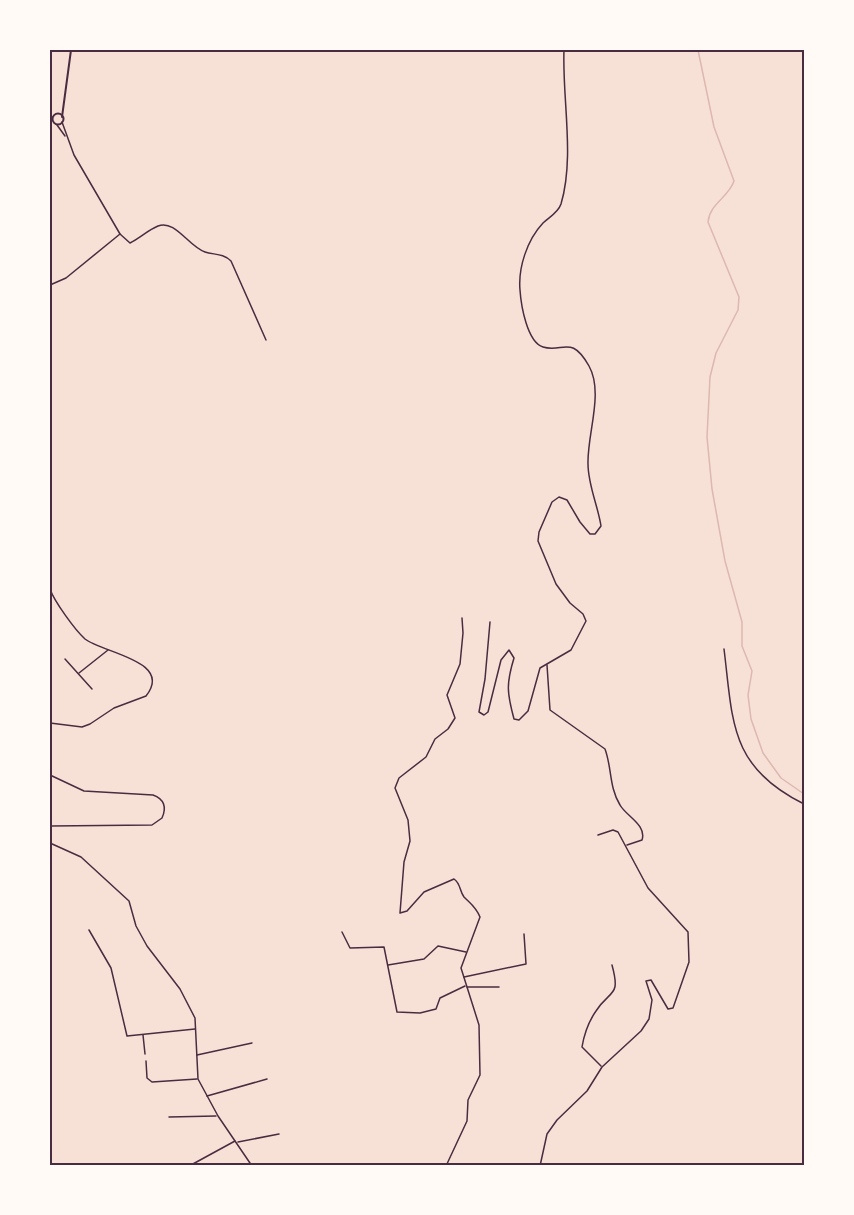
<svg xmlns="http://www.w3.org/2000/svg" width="854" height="1215" font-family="'Times New Roman',serif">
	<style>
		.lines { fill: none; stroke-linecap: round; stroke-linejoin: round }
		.stream { stroke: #dcb8b0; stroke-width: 1.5 }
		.minor { stroke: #4a2c40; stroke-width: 1.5 }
		.tertiary { stroke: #4a2c40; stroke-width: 2 }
		.neatline { fill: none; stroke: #4a2c40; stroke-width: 2 }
	</style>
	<rect width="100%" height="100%" fill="#f7e1d7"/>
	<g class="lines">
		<!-- stream -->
		<path class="stream" d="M698 50 714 127 734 181C729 197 710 203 708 222L739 297 738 310 716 353 710 377 707 437 712 489 725 561 742 622V646L752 671 748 695 751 719 763 753 781 778 804 794"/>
		<!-- minor -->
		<g class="minor">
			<polyline points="62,122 74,155 120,234"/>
			<polyline points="57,125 65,136"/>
			<path d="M50 285 66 278 120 234 130 243C140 238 148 230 158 226 175 219 189 247 205 252 214 255 223 253 231 261L266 340"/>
			<path d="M50 589C54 601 75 630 85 639 103 653 174 661 146 696L114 708 90 724 82 727 50 723"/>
			<path d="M490 622 485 679 479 712 484 715 488 712 501 660 509 650 514 658C506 684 507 693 514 719L519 720 528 711 540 668 571 650 586 621 583 614 570 603 556 584 538 541 539 532 552 502 559 497 567 500 580 522 590 534H595L601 526C598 506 588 485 588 464 587 434 604 393 589 366 571 334 563 353 543 347 527 342 521 305 520 290 518 268 527 240 543 223 549 217 558 213 561 204 575 157 562 98 564 50"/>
			<path d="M724 649C733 721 729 767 804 804"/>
			<polyline points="65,659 92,689"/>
			<path d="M547 665 550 710 605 749C612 768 609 787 620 805 626 816 647 825 642 840L627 845"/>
			<polyline points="79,673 108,650"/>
			<path d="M50 775 84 791 153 795C164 799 167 807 162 818L152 825 50 826"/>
			<polyline points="50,843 81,857 129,901 136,926 147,946 180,989 195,1018 198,1079 218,1116 252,1166"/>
			<polyline points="89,930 111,968 127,1036 195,1029"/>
			<polyline points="342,932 350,948 384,947 397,1012 420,1013 436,1009 440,998 465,986"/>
			<polyline points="388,965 424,959 438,946 466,952"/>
			<polyline points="464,977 526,964 524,934"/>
			<polyline points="467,987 499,987"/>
			<polyline points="143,1035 145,1054"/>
			<polyline points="197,1055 252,1043"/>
			<polyline points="146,1061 147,1078 152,1082 197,1079"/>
			<path d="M601 1066 582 1047C584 1035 589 1021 596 1011 610 989 621 998 612 965"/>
			<polyline points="207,1096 267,1079"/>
			<polyline points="169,1117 216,1116"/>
			<polyline points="238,1142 279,1134"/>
			<polyline points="191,1165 235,1141"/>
			<path d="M446 1166 467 1121 468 1100 480 1075 479 1025 461 968 480 917C476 907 471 904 464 897 459 890 461 884 454 879L424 892 407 911 400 913 404 862 410 841 408 820 395 788 399 778 426 757 435 739 448 729 455 718 447 695 460 664 463 633 462 618"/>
			<polyline points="540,1166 547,1134 557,1120 587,1091 602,1067 641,1031 649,1019 652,1000 646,981 651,980 668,1009 673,1008 689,962 688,932 648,888 618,832 613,830 598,835"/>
		</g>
		<!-- tertiary -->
		<g class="tertiary">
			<circle cx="58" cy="119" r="5.5"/>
			<polyline points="62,117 71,50"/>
		</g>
	</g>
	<!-- border -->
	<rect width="854" height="1215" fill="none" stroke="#fffaf5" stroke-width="102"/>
	<rect x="51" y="51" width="752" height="1113" class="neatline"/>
</svg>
